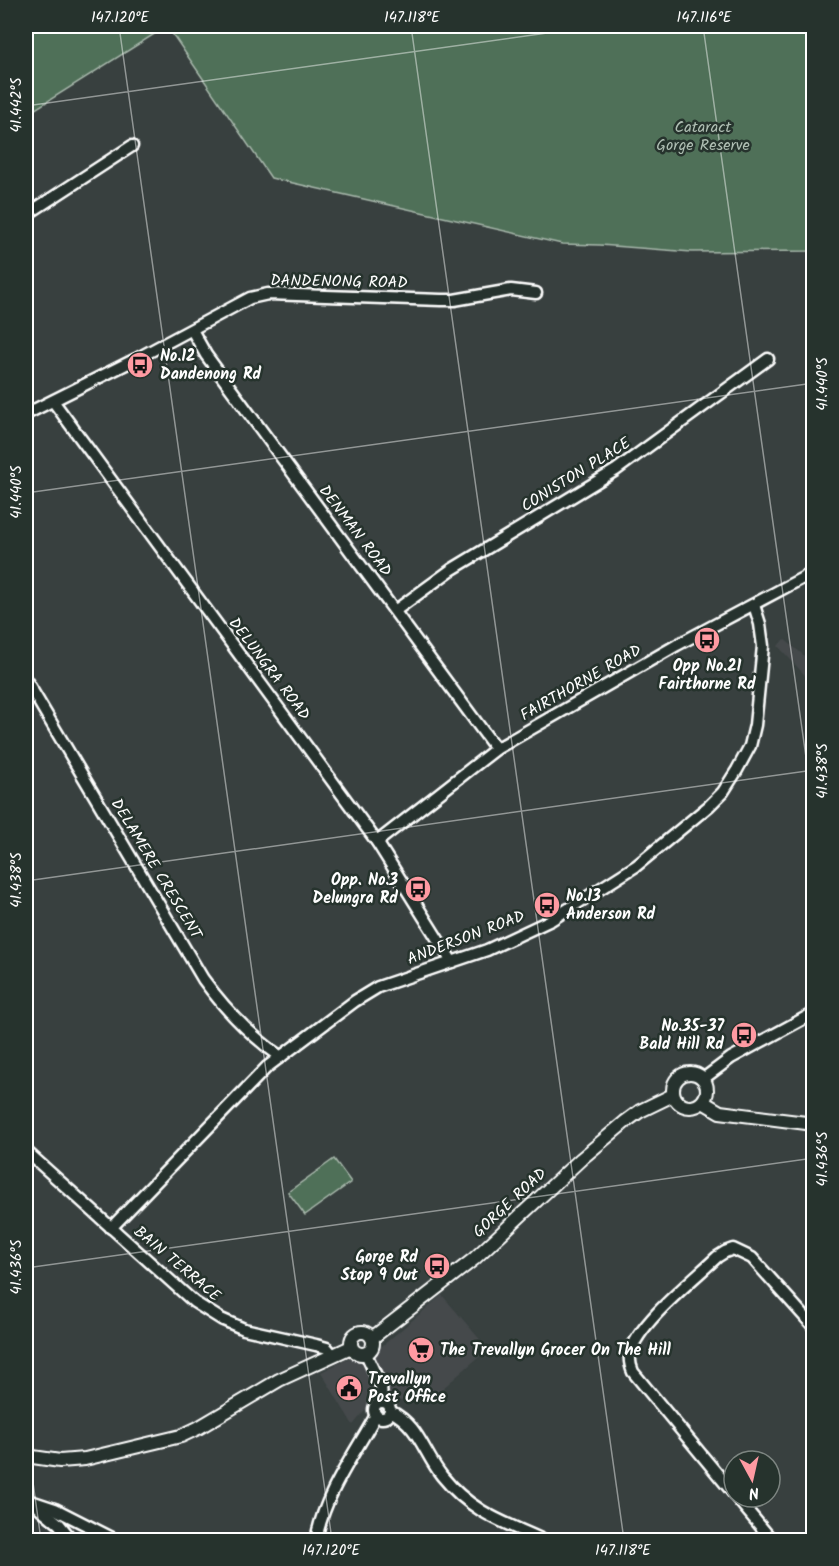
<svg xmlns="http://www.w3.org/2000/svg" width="839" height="1566" font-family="Kalam,sans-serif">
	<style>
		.built { fill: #45494c }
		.green { fill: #507059; stroke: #a8b8ac; stroke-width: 1.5 }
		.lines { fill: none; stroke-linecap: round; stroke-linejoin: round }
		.minor-casing { stroke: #fff; stroke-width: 15 }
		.tertiary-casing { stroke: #fff; stroke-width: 16 }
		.minor { stroke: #26332d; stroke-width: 10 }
		.tertiary { stroke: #26332d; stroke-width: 12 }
		.ticks { fill: none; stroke: #fff; stroke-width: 1.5; stroke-opacity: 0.45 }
		.labels { text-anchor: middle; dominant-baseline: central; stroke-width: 5; stroke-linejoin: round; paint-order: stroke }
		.park-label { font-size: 16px; fill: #b0bfb4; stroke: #26332d }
		.street-label { font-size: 16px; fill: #fff; stroke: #26332d }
		.poi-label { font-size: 16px; font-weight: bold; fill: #fff; stroke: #26332d; text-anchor: start }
		.neatline { fill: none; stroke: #fff; stroke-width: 2 }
		.ticks-label { font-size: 15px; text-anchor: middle; fill: #fff }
	</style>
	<rect width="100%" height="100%" fill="#38403f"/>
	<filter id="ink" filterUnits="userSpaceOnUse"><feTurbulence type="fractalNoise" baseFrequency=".0167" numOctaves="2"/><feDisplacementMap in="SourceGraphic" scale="12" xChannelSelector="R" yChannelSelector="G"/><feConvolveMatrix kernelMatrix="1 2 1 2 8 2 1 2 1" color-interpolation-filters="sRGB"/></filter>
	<g filter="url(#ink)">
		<!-- built -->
		<g class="built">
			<polygon points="784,639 813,663 813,684 778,646"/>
			<polygon points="442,1295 488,1349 434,1396 399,1401 380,1401 368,1407 353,1425 321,1372 350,1358 362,1363"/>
		</g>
		<!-- green -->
		<g class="green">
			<polygon points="26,26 813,26 813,251 692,252 600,245 562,244 271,178 167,26 26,115"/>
			<polygon points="334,1159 351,1182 305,1215 288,1192"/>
		</g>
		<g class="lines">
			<defs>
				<g id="minor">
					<polyline points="26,215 132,146"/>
					<polyline points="192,330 206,355 496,749"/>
					<polyline points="53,401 377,842 452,962"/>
					<polyline points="26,414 136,359 250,298 268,294 441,300 454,300 511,290 536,293"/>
					<polyline points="396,610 451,570 616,470 768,359"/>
					<path d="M26 680 203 979C224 1008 251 1036 281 1057"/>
					<polyline points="377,842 496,749 677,645 814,572"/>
					<polyline points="703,1079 731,1058 814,1013"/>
					<polyline points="26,1151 194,1302 221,1319 244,1329 316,1345 327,1348 333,1355"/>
					<polyline points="111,1228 267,1067 355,1001 378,987 487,950 551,920 636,866 709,806 723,792 737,770 750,746 755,725 763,646 760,624 754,605"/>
					<polyline points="366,1354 381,1386 382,1401"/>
					<circle cx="382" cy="1410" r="8"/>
					<path d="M390 1411C419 1425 423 1452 442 1476 471 1512 503 1522 543 1540"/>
					<path d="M734 1494 633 1372C630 1365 629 1361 630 1354 637 1324 694 1279 717 1257L725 1252 733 1249 752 1258 814 1327"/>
					<polyline points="736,1497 772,1540"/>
					<polyline points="31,1501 55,1509 116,1540"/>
					<polyline points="36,1505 59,1524 72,1540"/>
					<path d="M316 1540C324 1495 354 1455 376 1415"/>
				</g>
				<g id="tertiary">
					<circle cx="690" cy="1090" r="17"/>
					<polyline points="703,1102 720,1112 814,1124"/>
					<circle cx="362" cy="1343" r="11"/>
					<polyline points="372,1338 474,1259 581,1159 625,1122 640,1111 673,1095"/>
					<polyline points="26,1456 60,1461 85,1459 181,1436 198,1428 279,1380 351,1347"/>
				</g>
			</defs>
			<!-- minor casing -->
			<use href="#minor" class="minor-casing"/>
			<!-- tertiary casing -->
			<use href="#tertiary" class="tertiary-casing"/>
			<!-- minor -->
			<use href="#minor" class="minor"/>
			<!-- tertiary -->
			<use href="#tertiary" class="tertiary"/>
		</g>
	</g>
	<!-- ticks -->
	<path class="ticks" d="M119 26 332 1540M411 26 624 1540M703 26 814 814M26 106 597 26M26 493 814 383M26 881 814 770M26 1268 814 1158M26 1432 41 1540"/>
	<!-- icons -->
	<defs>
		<symbol id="bus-disc" viewBox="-11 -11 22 22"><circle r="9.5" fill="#ff9aa2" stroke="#26332d"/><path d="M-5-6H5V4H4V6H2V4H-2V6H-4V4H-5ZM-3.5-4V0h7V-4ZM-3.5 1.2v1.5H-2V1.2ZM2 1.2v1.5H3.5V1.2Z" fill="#111"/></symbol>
		<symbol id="supermarket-disc" viewBox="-11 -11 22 22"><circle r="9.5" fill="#ff9aa2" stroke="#26332d"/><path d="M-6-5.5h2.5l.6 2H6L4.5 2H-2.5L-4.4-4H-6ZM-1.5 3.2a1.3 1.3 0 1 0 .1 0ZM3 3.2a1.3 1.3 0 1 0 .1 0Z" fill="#111"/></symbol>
		<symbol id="civic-disc" viewBox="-11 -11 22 22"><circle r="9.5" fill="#ff9aa2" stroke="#26332d"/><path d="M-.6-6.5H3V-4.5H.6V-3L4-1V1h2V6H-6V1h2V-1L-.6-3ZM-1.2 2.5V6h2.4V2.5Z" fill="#111"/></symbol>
	</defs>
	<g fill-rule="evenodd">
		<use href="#bus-disc" x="125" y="350" width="30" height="30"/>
		<use href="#bus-disc" x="692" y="625" width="30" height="30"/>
		<use href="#bus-disc" x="403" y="874" width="30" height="30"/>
		<use href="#bus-disc" x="532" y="890" width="30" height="30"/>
		<use href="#bus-disc" x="729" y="1020" width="30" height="30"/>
		<use href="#bus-disc" x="422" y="1251" width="30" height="30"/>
		<use href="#supermarket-disc" x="406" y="1335" width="30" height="30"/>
		<use href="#civic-disc" x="334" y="1373" width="30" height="30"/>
	</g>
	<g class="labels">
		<!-- park labels -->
		<g class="park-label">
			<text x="703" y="127">Cataract<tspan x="703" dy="18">Gorge Reserve</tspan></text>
		</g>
		<!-- street labels -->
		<g class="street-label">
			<text transform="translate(339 282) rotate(1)">DANDENONG ROAD</text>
			<text transform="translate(576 475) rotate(-32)">CONISTON PLACE</text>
			<text transform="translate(355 531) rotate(53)">DENMAN ROAD</text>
			<text transform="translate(269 669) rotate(53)">DELUNGRA ROAD</text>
			<text transform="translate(581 683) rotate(-30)">FAIRTHORNE ROAD</text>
			<text transform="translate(156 869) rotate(59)">DELAMERE CRESCENT</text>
			<text transform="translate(466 938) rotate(-21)">ANDERSON ROAD</text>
			<text transform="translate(510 1203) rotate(-43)">GORGE ROAD</text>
			<text transform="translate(177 1264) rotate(40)">BAIN TERRACE</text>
		</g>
		<!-- poi labels -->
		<g class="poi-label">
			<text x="160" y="356">No.12<tspan x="160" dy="18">Dandenong Rd</tspan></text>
			<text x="707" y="666" text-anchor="middle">Opp No.21<tspan x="707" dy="18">Fairthorne Rd</tspan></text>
			<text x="398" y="880" text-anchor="end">Opp. No.3<tspan x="398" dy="18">Delungra Rd</tspan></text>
			<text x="566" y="896">No.13<tspan x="566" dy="18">Anderson Rd</tspan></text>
			<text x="724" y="1026" text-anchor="end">No.35-37<tspan x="724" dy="18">Bald Hill Rd</tspan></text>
			<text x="418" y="1257" text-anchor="end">Gorge Rd<tspan x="418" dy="18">Stop 9 Out</tspan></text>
			<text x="440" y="1350">The Trevallyn Grocer On The Hill</text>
			<text x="368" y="1379">Trevallyn<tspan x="368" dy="18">Post Office</tspan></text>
		</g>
	</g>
	<!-- margin -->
	<rect width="839" height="1566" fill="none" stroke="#26332d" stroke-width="66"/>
	<!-- north arrow -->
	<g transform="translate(752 1479) rotate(172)"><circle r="28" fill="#26332d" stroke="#7d8581" stroke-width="1.5"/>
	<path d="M0-4.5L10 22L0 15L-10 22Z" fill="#ff9aa2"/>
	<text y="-9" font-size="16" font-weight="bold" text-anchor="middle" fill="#ffffff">N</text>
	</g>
	<rect x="33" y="33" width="773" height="1500" class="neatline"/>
	<g class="ticks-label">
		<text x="120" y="22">147.120°E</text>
		<text x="412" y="22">147.118°E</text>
		<text x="704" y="22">147.116°E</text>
		<text transform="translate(16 105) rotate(-90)" y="5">41.442°S</text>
		<text transform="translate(822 384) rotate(-90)" y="5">41.440°S</text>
		<text transform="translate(16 492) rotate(-90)" y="5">41.440°S</text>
		<text transform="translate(822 771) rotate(-90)" y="5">41.438°S</text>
		<text transform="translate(16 880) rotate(-90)" y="5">41.438°S</text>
		<text transform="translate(822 1159) rotate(-90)" y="5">41.436°S</text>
		<text transform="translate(16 1267) rotate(-90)" y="5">41.436°S</text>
		<text x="331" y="1555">147.120°E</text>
		<text x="623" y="1555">147.118°E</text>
	</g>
</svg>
